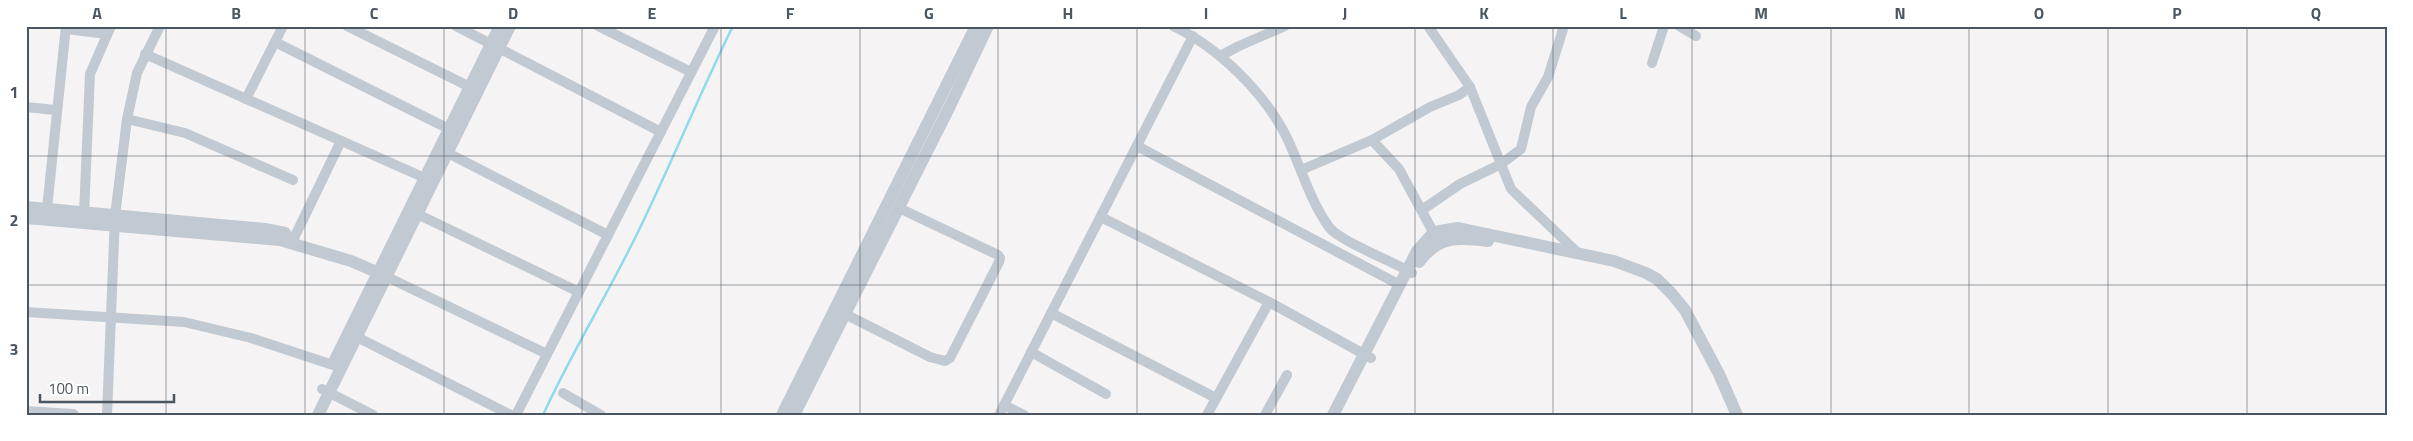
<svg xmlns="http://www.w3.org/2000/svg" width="2413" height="441" font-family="'Titillium Web',sans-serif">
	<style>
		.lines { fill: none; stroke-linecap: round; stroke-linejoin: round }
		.stream { stroke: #90daee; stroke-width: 2.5 }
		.minor { stroke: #c1cad2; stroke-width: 10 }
		.tertiary { stroke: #c1cad2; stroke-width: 12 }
		.grid { fill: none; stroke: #4a5661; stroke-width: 1; stroke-opacity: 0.55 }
		.neatline { fill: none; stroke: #4a5661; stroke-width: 2 }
		.grid-label { font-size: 16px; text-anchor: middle; font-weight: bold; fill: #4a5661 }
	</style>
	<rect width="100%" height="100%" fill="#f5f3f3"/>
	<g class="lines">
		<!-- stream -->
		<path class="stream" d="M543 415C571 354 606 297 636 236 670 167 699 95 733 26"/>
		<!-- minor -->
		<g class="minor">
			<polyline points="347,26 470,87"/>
			<polyline points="456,26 661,132"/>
			<polyline points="598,26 691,72"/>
			<path d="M1173 26C1218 47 1265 93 1287 138 1301 167 1310 201 1329 227 1339 241 1394 262 1412 273"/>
			<polyline points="1428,26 1470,87 1511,189 1578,253"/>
			<polyline points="1679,26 1696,36"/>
			<polyline points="66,29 99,33 108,32"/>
			<polyline points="275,42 449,129"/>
			<polyline points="145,54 425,178"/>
			<polyline points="1220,56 1239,46 1285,26"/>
			<polyline points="1652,63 1664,26"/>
			<polyline points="246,99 283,26"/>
			<polyline points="26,107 55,110"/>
			<polyline points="127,119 185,133 293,180"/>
			<polyline points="1372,140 1399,169 1437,239"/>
			<polyline points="1137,146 1398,284"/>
			<polyline points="442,150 608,235"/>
			<polyline points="1301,170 1372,140 1430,107 1459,95 1470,87"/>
			<polyline points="47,209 66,26"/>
			<polyline points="1422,210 1460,184 1501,164 1521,149 1531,107 1548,77 1564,26"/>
			<polyline points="411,211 579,292"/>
			<polyline points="84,214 90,74 111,26"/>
			<polyline points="1101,217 1269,302 1371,358"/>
			<polyline points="295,236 341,141"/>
			<polyline points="381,274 547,354"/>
			<polyline points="26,312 184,322 251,338 333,365"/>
			<polyline points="1051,313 1216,398"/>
			<polyline points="845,314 930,357 945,361 950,358 999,262 1000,258 998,255 899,208"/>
			<polyline points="351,334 511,415"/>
			<polyline points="1031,352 1106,394"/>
			<polyline points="322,389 373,415"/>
			<polyline points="563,393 601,415"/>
			<polyline points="1004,405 1024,415"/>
			<polyline points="107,415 115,216 127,119 137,73 160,26"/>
			<polyline points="516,415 715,26"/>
			<polyline points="999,415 1193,36"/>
			<polyline points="1207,415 1269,302"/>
			<polyline points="1265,415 1287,375"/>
		</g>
		<!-- tertiary -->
		<g class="tertiary">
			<polyline points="26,207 265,229 285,233"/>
			<polyline points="26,218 280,240 351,261 379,273"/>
			<path d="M1419 262C1438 236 1458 237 1488 241"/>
			<polyline points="335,360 500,26"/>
			<polyline points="26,412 73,415"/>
			<polyline points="318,415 510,26"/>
			<polyline points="782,415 976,26"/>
			<polyline points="794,415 949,108 988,26"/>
			<polyline points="1333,415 1417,251 1434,232 1458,228 1614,261 1646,273 1657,279 1672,294 1685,310 1719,374 1737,415"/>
		</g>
	</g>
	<!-- grid -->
	<path class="grid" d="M166 26V415M305 26V415M444 26V415M582 26V415M721 26V415M860 26V415M998 26V415M1137 26V415M1276 26V415M1415 26V415M1553 26V415M1692 26V415M1831 26V415M1969 26V415M2108 26V415M2247 26V415M26 156H2387M26 285H2387"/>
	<!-- border -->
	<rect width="2413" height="441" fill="none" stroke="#ffffff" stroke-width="55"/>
	<!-- scale -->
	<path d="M40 394v8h134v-8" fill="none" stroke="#4a5661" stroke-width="2.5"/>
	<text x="48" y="394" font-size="15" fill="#4a5661" stroke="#ffffff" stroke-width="4" paint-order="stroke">100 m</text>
	<rect x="28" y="28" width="2358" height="386" class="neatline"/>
	<g class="grid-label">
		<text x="97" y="19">A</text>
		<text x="236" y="19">B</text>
		<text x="374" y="19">C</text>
		<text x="513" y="19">D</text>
		<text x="652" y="19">E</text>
		<text x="790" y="19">F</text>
		<text x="929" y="19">G</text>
		<text x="1068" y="19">H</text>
		<text x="1206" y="19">I</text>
		<text x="1345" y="19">J</text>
		<text x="1484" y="19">K</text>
		<text x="1623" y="19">L</text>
		<text x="1761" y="19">M</text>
		<text x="1900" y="19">N</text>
		<text x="2039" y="19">O</text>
		<text x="2177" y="19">P</text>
		<text x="2316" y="19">Q</text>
		<text x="14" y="98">1</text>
		<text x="14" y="226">2</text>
		<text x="14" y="355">3</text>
	</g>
</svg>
